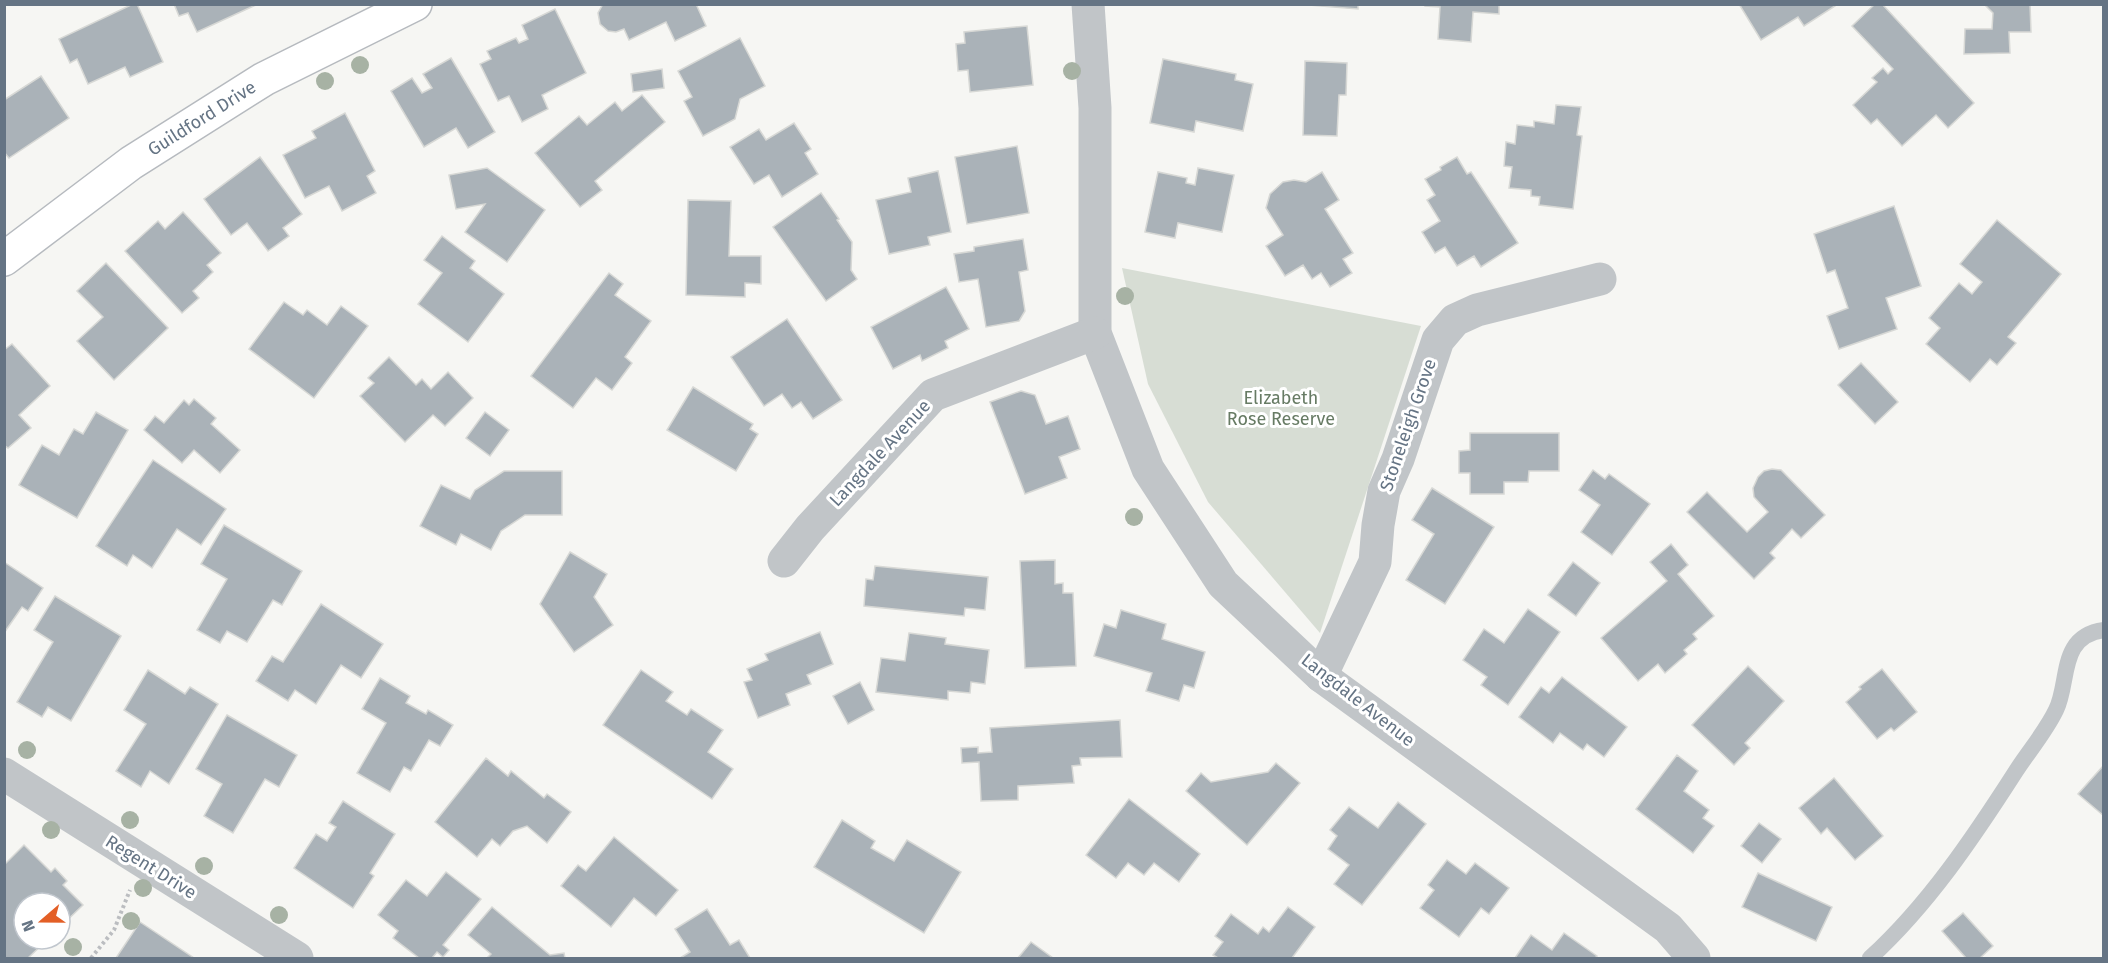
<svg xmlns="http://www.w3.org/2000/svg" width="2108" height="963" font-family="'Fira Sans',sans-serif">
	<style>
		.green { fill: #d7ddd4 }
		.building { fill: #aab2b8; stroke: #d7d8d5; stroke-width: 1.5 }
		.lines { fill: none; stroke-linecap: round; stroke-linejoin: round }
		.secondary-casing { stroke: #b6babf; stroke-width: 36 }
		.path { stroke: #bbbdc0; stroke-width: 4; stroke-dasharray: 3 3; stroke-linecap: butt }
		.lane { stroke: #c1c5c8; stroke-width: 16 }
		.street { stroke: #c1c5c8; stroke-width: 33 }
		.secondary { stroke: #fff; stroke-width: 33 }
		.tree { fill: #a7b2a4 }
		.labels { text-anchor: middle; dominant-baseline: central; stroke-width: 6; stroke-linejoin: round; paint-order: stroke }
		.street-label { font-size: 18px; fill: #657484; stroke: #fff }
		.park-label { font-size: 18px; fill: #677b64; stroke: #fff }
	</style>
	<rect width="100%" height="100%" fill="#f6f6f3"/>
	<!-- green -->
	<polygon class="green" points="1122,268 1421,326 1320,633 1208,502 1148,384"/>
	<!-- building -->
	<g class="building">
		<polygon points="133,4 137,4 163,62 130,77 125,67 88,84 77,59 70,63 59,39"/>
		<polygon points="174,4 258,4 197,32 188,13 179,16"/>
		<polygon points="603,4 696,4 706,26 675,41 666,22 629,40 624,29 616,32 608,31 600,24 598,13"/>
		<polygon points="1296,4 1358,4 1358,9"/>
		<polygon points="1425,4 1499,4 1499,14 1473,12 1471,42 1438,39 1440,7 1425,6"/>
		<polygon points="1739,4 1834,4 1835,6 1804,26 1798,17 1761,40"/>
		<polygon points="1875,4 1882,4 1974,103 1948,128 1936,115 1902,146 1877,119 1871,124 1853,105 1877,82 1872,78 1883,68 1888,74 1893,69 1852,26"/>
		<polygon points="1984,4 2030,4 2031,32 2009,32 2010,53 1964,54 1965,29 1992,29 1993,13"/>
		<polygon points="555,9 586,73 542,95 548,109 522,122 509,96 498,101 480,64 491,59 487,51 516,38 519,43 528,39 522,25"/>
		<polygon points="1027,26 1033,85 970,92 968,70 958,71 956,44 965,43 964,32"/>
		<polygon points="740,38 765,86 740,99 735,119 703,136 684,101 692,97 678,71"/>
		<polygon points="451,58 495,132 468,148 456,128 424,147 391,91 412,78 422,93 432,88 423,74"/>
		<polygon points="1163,59 1236,74 1235,80 1253,84 1243,131 1196,121 1194,132 1150,123"/>
		<polygon points="1305,61 1347,63 1346,95 1339,95 1337,136 1303,135"/>
		<polygon points="662,69 664,88 633,92 631,74"/>
		<polygon points="41,76 69,118 9,158 4,152 4,100"/>
		<polygon points="642,95 665,122 595,181 602,190 580,207 535,153 579,116 587,125 615,102 622,111"/>
		<polygon points="1556,105 1581,107 1577,135 1582,136 1573,209 1539,205 1540,197 1531,196 1531,190 1509,188 1512,167 1504,166 1506,142 1515,144 1517,125 1534,127 1534,121 1554,124"/>
		<polygon points="345,113 375,171 367,176 376,193 342,211 329,186 305,198 283,155 316,138 312,131"/>
		<polygon points="794,123 811,149 805,153 818,174 782,197 769,175 754,184 730,147 759,129 766,140"/>
		<polygon points="1017,146 1029,213 967,224 955,157"/>
		<polygon points="260,157 302,214 283,228 289,236 268,251 247,223 231,235 204,199"/>
		<polygon points="1457,157 1467,174 1471,172 1518,243 1481,267 1474,256 1457,266 1445,247 1435,253 1422,232 1440,221 1427,200 1435,195 1425,179 1441,170 1440,167"/>
		<polygon points="487,168 545,210 507,262 465,232 485,204 456,209 449,175"/>
		<polygon points="1198,168 1234,175 1222,232 1178,223 1175,238 1145,232 1158,172 1187,178 1186,183 1195,185"/>
		<polygon points="938,171 951,232 928,237 930,245 889,254 876,200 911,192 908,178"/>
		<polygon points="1322,172 1339,200 1325,209 1353,253 1343,259 1352,273 1330,287 1321,273 1312,279 1303,265 1285,276 1266,246 1283,235 1266,208 1270,194 1283,182 1294,180 1306,182"/>
		<polygon points="821,193 839,219 837,220 852,242 851,270 857,279 826,301 773,227"/>
		<polygon points="688,200 731,201 729,256 761,256 761,284 745,283 745,297 686,295"/>
		<polygon points="1894,206 1921,286 1886,298 1897,329 1839,349 1827,316 1848,308 1835,270 1827,273 1814,234"/>
		<polygon points="183,212 221,253 207,265 213,272 193,291 199,298 182,313 125,251 158,221 165,229"/>
		<polygon points="1997,220 2061,274 2008,337 2016,343 1997,365 1990,359 1970,382 1926,344 1940,328 1929,318 1959,283 1972,294 1982,282 1960,264"/>
		<polygon points="442,236 475,261 470,268 504,294 468,342 418,304 442,273 424,260"/>
		<polygon points="1023,239 1028,270 1019,272 1025,311 1019,321 986,327 978,279 959,282 954,254 974,251 974,247"/>
		<polygon points="106,263 168,328 114,380 77,341 103,317 77,291"/>
		<polygon points="609,273 623,284 615,295 651,321 625,357 632,363 612,390 596,378 573,408 531,376"/>
		<polygon points="946,287 969,329 945,341 948,348 922,361 920,355 893,369 871,327"/>
		<polygon points="284,302 303,315 307,310 327,325 341,306 368,326 314,398 249,349"/>
		<polygon points="787,319 842,400 813,419 801,402 792,408 782,394 764,406 731,357"/>
		<polygon points="12,344 50,386 19,415 31,428 8,448 4,445 4,350"/>
		<polygon points="389,357 416,385 422,379 431,389 448,372 473,398 445,426 433,415 405,442 360,396 374,383 368,378"/>
		<polygon points="1861,363 1898,402 1875,424 1838,385"/>
		<polygon points="693,387 753,424 750,429 758,434 736,471 667,430"/>
		<polygon points="1021,391 1035,395 1046,424 1068,416 1080,449 1059,457 1067,478 1025,494 990,402"/>
		<polygon points="194,399 216,418 211,424 240,450 220,473 194,450 182,463 144,430 155,416 164,423 184,400 189,405"/>
		<polygon points="96,412 128,430 77,518 19,485 42,445 59,455 74,429 83,434"/>
		<polygon points="485,412 509,430 490,456 466,438"/>
		<polygon points="1470,433 1559,433 1559,471 1529,471 1528,482 1504,482 1504,494 1470,494 1470,473 1459,473 1459,451 1470,450"/>
		<polygon points="153,460 226,509 201,545 177,529 152,568 133,555 127,566 96,546"/>
		<polygon points="1772,469 1781,470 1825,515 1801,538 1792,529 1770,553 1775,558 1754,579 1687,512 1707,492 1747,532 1768,512 1754,497 1753,488 1758,477 1764,471"/>
		<polygon points="1593,470 1605,479 1609,474 1650,504 1612,555 1581,532 1600,505 1579,490"/>
		<polygon points="504,471 562,471 562,515 525,515 501,531 491,550 461,534 456,545 420,526 441,485 470,499 475,490"/>
		<polygon points="1432,488 1494,527 1445,604 1406,580 1434,534 1412,520"/>
		<polygon points="224,525 302,571 282,605 273,600 247,642 227,631 220,643 197,630 227,579 201,564"/>
		<polygon points="1671,544 1688,565 1678,574 1714,616 1693,634 1697,639 1684,650 1687,654 1665,673 1658,664 1638,681 1601,638 1667,581 1650,562"/>
		<polygon points="570,552 607,574 594,597 613,625 574,652 540,604"/>
		<polygon points="1055,560 1055,584 1063,583 1063,593 1073,593 1076,666 1025,668 1020,561"/>
		<polygon points="4,562 43,588 28,611 22,607 4,633"/>
		<polygon points="1573,562 1600,583 1576,616 1548,595"/>
		<polygon points="875,566 988,577 985,610 965,608 964,616 864,606 866,579 873,580"/>
		<polygon points="55,596 121,636 71,721 48,707 42,717 17,702 53,642 34,630"/>
		<polygon points="321,604 383,644 361,678 341,665 316,704 295,690 288,701 256,681 272,656 283,662"/>
		<polygon points="1528,609 1560,632 1508,705 1481,685 1487,677 1463,660 1484,629 1504,643"/>
		<polygon points="1121,610 1166,624 1162,639 1205,652 1194,688 1184,685 1179,701 1146,691 1152,673 1094,656 1104,624 1116,628"/>
		<polygon points="820,632 833,664 807,675 811,684 786,694 790,705 758,718 744,682 752,680 747,669 768,660 765,654"/>
		<polygon points="909,633 946,638 945,644 989,650 985,684 971,682 970,693 948,691 948,700 876,692 881,658 905,661"/>
		<polygon points="1748,666 1784,701 1745,743 1750,748 1734,765 1692,725"/>
		<polygon points="1882,669 1917,712 1894,731 1891,728 1877,739 1846,702 1861,689 1859,687"/>
		<polygon points="148,670 185,694 190,687 218,704 169,784 150,771 141,787 116,771 146,724 124,710"/>
		<polygon points="641,670 673,692 666,701 687,715 691,709 723,730 708,752 733,769 712,799 603,725"/>
		<polygon points="1562,677 1627,727 1604,757 1587,744 1583,750 1560,733 1553,743 1519,717 1541,687 1549,693"/>
		<polygon points="380,678 410,696 406,703 426,714 428,710 453,725 440,746 429,740 411,771 404,767 390,792 357,773 386,723 362,709"/>
		<polygon points="860,682 874,710 848,724 833,696"/>
		<polygon points="227,715 297,755 279,787 265,779 233,833 204,816 222,784 196,769"/>
		<polygon points="1120,720 1122,757 1080,758 1081,765 1072,766 1074,783 1018,786 1018,800 981,801 979,762 962,763 961,748 978,747 978,753 992,752 990,728"/>
		<polygon points="1677,755 1698,771 1684,791 1709,810 1703,818 1714,826 1693,853 1636,809"/>
		<polygon points="486,758 508,776 511,771 544,798 547,794 571,812 547,843 527,826 513,831 500,846 492,839 477,857 435,822"/>
		<polygon points="1276,763 1300,783 1247,845 1186,791 1201,773 1211,782 1268,772"/>
		<polygon points="2104,765 2104,816 2078,794"/>
		<polygon points="1834,778 1883,836 1855,860 1827,828 1821,834 1799,808"/>
		<polygon points="1129,799 1200,854 1179,882 1154,863 1144,875 1128,863 1116,878 1086,855"/>
		<polygon points="343,801 395,834 370,873 374,876 353,908 294,868 316,834 327,841 336,827 329,823"/>
		<polygon points="1398,802 1426,824 1362,905 1334,884 1349,865 1328,849 1337,836 1330,830 1349,807 1378,828"/>
		<polygon points="842,820 875,841 871,848 894,861 907,840 961,872 924,933 814,867"/>
		<polygon points="1759,823 1781,839 1762,863 1741,846"/>
		<polygon points="614,837 678,890 656,916 634,898 611,927 561,886 578,865 586,871"/>
		<polygon points="24,845 51,872 55,868 67,881 63,885 83,905 60,927 60,903 24,903 24,939 48,939 28,958 4,958 4,865"/>
		<polygon points="1447,860 1466,874 1475,863 1509,888 1489,914 1481,908 1459,937 1420,908 1434,890 1428,885"/>
		<polygon points="446,872 481,899 443,945 449,950 443,957 437,952 432,958 419,958 393,938 398,931 378,915 406,880 427,896"/>
		<polygon points="1758,873 1832,907 1816,941 1742,907"/>
		<polygon points="492,907 550,955 564,953 565,958 487,958 491,954 468,935"/>
		<polygon points="1288,907 1315,927 1292,958 1218,958 1213,955 1223,942 1215,936 1231,914 1258,934 1263,927 1269,932"/>
		<polygon points="707,909 730,945 739,940 750,958 680,958 690,952 675,929"/>
		<polygon points="1963,913 1993,946 1980,958 1966,958 1942,931"/>
		<polygon points="140,922 194,958 116,958"/>
		<polygon points="1564,933 1597,956 1595,958 1515,958 1531,935 1552,950"/>
		<polygon points="1031,942 1053,958 1018,958"/>
	</g>
	<g class="lines">
		<defs>
			<g id="secondary">
				<path id="s1" d="M4 259 131 163 264 79 415 4"/>
			</g>
		</defs>
		<!-- secondary casing -->
		<use href="#secondary" class="secondary-casing"/>
		<!-- path -->
		<polyline class="path" points="91,958 114,930 130,890"/>
		<!-- lane -->
		<path class="lane" d="M1870 958C1928 905 1973 838 2016 771 2029 751 2046 731 2056 710 2070 682 2058 636 2104 630"/>
		<!-- street -->
		<g class="street">
			<polyline points="1088,4 1095,108 1095,333 1148,469 1223,584 1321,676 1668,928 1694,958"/>
			<polyline points="784,561 810,528 933,395 1095,333"/>
			<polyline points="1321,676 1375,562 1378,525 1384,491 1398,459 1438,340 1455,320 1477,310 1600,279"/>
			<polyline points="4,774 297,958"/>
		</g>
		<!-- secondary -->
		<use href="#secondary" class="secondary"/>
	</g>
	<!-- trees -->
	<g class="tree">
		<circle cx="360" cy="65" r="9"/>
		<circle cx="1072" cy="71" r="9"/>
		<circle cx="325" cy="81" r="9"/>
		<circle cx="1125" cy="296" r="9"/>
		<circle cx="1134" cy="517" r="9"/>
		<circle cx="27" cy="750" r="9"/>
		<circle cx="130" cy="820" r="9"/>
		<circle cx="51" cy="830" r="9"/>
		<circle cx="204" cy="866" r="9"/>
		<circle cx="143" cy="888" r="9"/>
		<circle cx="279" cy="915" r="9"/>
		<circle cx="131" cy="921" r="9"/>
		<circle cx="73" cy="947" r="9"/>
	</g>
	<g class="labels">
		<!-- street labels -->
		<g class="street-label">
			<text stroke="none"><textPath href="#s1" startOffset="243">Guildford Drive</textPath></text>
			<text transform="translate(1408 425) rotate(-71)">Stoneleigh Grove</text>
			<text transform="translate(880 453) rotate(-47)">Langdale Avenue</text>
			<text transform="translate(1358 700) rotate(38)">Langdale Avenue</text>
			<text transform="translate(151 867) rotate(32)">Regent Drive</text>
		</g>
		<!-- park labels -->
		<g class="park-label">
			<text x="1281" y="398">Elizabeth<tspan x="1281" dy="21">Rose Reserve</tspan></text>
		</g>
	</g>
	<!-- border -->
	<rect width="2108" height="963" fill="none" stroke="#657484" stroke-width="12"/>
	<!-- north arrow -->
	<g transform="translate(42 921) rotate(250)"><circle r="28" fill="#ffffff" stroke="#c1c7ce" stroke-width="1.5"/>
	<path d="M0-4.5L10 22L0 15L-10 22Z" fill="#e35f26"/>
	<text y="-9" font-size="16" font-weight="bold" text-anchor="middle" fill="#657484">N</text>
	</g>
</svg>
